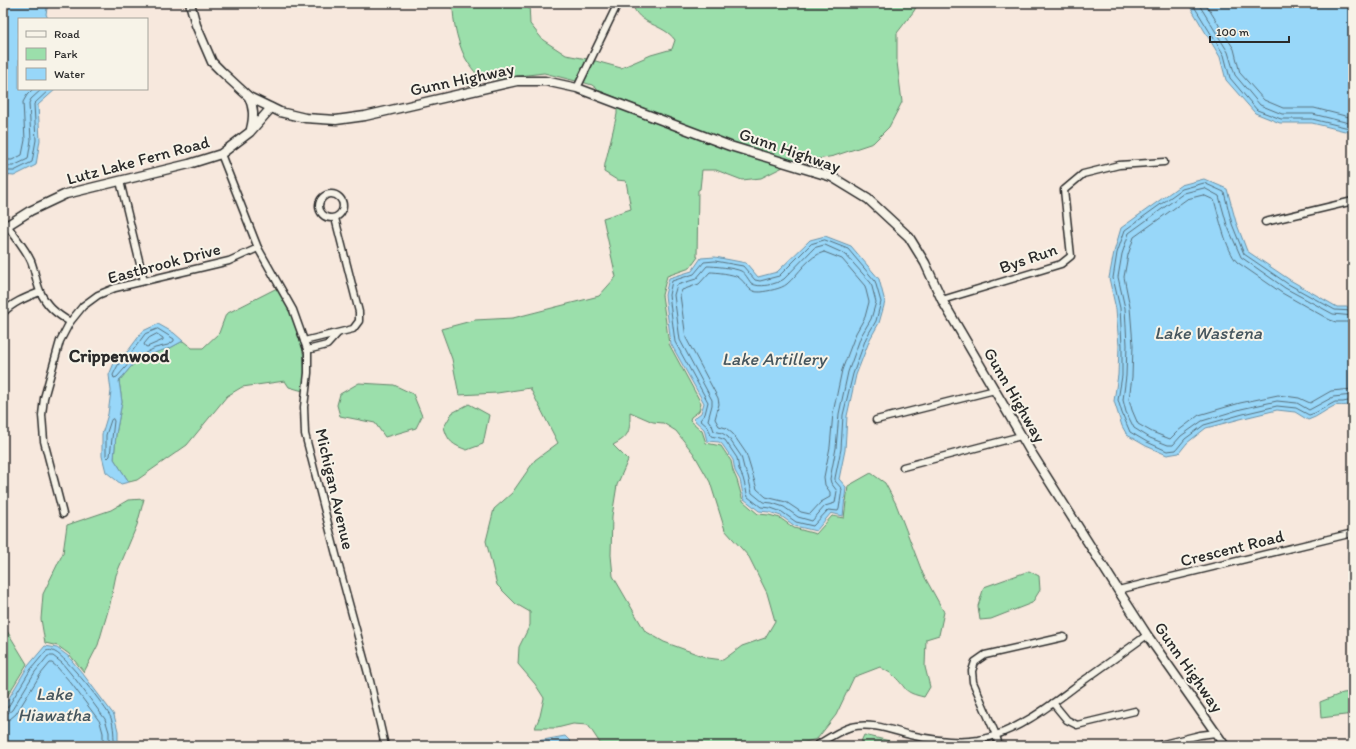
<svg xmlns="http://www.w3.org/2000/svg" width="1356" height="749" font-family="Itim,sans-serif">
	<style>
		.green { fill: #9bdfab; stroke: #63856b; fill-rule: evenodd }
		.water { fill: #98d7f9; stroke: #6c92a7 }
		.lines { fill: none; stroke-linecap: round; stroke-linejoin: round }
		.shore { stroke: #57707d; stroke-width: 1 }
		.minor-casing { stroke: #2b2b2b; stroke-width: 9 }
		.secondary-casing { stroke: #2b2b2b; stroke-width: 11 }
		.minor { stroke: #f7f3e8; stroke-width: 6 }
		.secondary { stroke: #f7f3e8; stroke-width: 8 }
		.labels { text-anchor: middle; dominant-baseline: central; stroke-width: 4; stroke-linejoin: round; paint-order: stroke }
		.street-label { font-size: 17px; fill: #2b2b2b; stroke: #f7f3e8 }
		.water-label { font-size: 18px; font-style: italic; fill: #46565e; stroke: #f7f3e8 }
		.neighbourhood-label { font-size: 18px; font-weight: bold; fill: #2b2b2b; stroke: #f7f3e8 }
	</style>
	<rect width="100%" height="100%" fill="#f7e8dd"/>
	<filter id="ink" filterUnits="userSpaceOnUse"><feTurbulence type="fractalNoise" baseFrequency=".025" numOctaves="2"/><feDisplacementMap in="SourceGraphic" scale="8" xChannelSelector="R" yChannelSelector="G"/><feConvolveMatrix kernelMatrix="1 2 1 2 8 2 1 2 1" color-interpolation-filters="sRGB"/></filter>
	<g filter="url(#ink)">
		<!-- green -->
		<g class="green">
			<path d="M453 3H529L530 24 543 40 566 55 587 59 576 81 544 73 494 79H480C477 74 472 69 469 64 459 50 452 20 453 3Z"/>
			<path d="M632 3H918L914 11 897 33V62L902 102 889 127 873 143 834 156 797 163 731 143 600 91 592 85 582 82 592 60 621 68 651 55 672 49 675 40C663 23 638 26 632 3Z"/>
			<path d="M617 106 785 166 761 178 742 180 716 170H702L700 189 698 190 697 257H698L690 268 667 276 662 295 669 344 701 403 699 411 691 417 690 420 702 431 706 443 721 446 731 461 733 471 737 480 743 501 758 514 769 515 780 518 794 528 816 534 832 516 844 518 848 486 871 473 885 483 896 504 923 574 944 612 939 635 926 639 925 667 930 687 924 697C902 692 908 689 894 676 890 672 884 670 880 667L854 677 836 715 817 739 789 746H602L588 725 573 724 557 728H535L540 716 544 698 535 684 518 664 519 647 530 625V612L516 604 497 585 486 541 494 509 512 493 535 460 558 443 530 388 497 393 459 395 452 359 441 329 475 320 513 318 599 296 616 277 603 218 631 209 626 181 617 180 604 172 605 164 617 114ZM630 412 653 422 663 423 676 431 694 454 710 482 725 530 749 557 767 593 775 621 765 638 742 646 723 660 708 658 664 642 645 631 613 576 611 555 612 516 617 485 628 460 613 445C630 436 630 431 630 412Z"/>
			<path d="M277 288C298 325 308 348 303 391L289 387 285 381 242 387 227 396 187 445 137 480 129 482 114 459 116 434 122 402 119 381 134 363 157 352 170 348 183 341 192 348H203L219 333 226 314Z"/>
			<polygon points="359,383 394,385 413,394 422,416 416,428 385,437 375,423 340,416 337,405 340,394"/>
			<path d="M469 404 489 415 483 444 467 450C453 445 448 442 444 427L452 413Z"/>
			<polygon points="144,499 137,525 116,575 110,604 98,645 84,672 69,654 58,646 45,643 41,619 43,594 63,553 67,525 111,510 128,500"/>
			<polygon points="1029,571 1039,576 1040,590 1032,603 991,619 980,620 978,606 984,587"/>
			<polygon points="3,628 7,631 27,664 3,703"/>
			<polygon points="1353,692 1353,714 1321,718 1320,702 1343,693"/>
			<polygon points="864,735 911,746 859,746"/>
		</g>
		<!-- water -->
		<g class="water">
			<polygon points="3,3 48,3 46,14 48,19 19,19 19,89 56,89 38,105 40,140 36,165 14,176 3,175"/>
			<polygon points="1188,3 1353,3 1353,133 1312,123 1280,123 1255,113 1226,80 1220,57"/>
			<path d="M1204 179 1227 189 1236 222 1247 251 1290 280 1337 307H1353V402C1347 408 1341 404 1334 406 1325 410 1318 417 1308 420L1295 412 1277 410 1244 418 1206 428 1187 443 1179 453 1167 455 1146 446 1127 435 1122 426 1114 401 1118 375 1119 346 1116 309 1109 278 1114 252 1121 228 1181 185Z"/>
			<polygon points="825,236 851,246 879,279 885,302 879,323 870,339 856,375 847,416 845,450 839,479 846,487 843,516 831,513 816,531 795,526 781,516 769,512 759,511 744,499 740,480 735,471 733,460 722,444 719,442 707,441 704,429 693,419 701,413 704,403 671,344 665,295 669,278 692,271 701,258 715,257 746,263 758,277 777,272 810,240"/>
			<polygon points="158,324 174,333 183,341 170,348 157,352 134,363 119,381 122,402 116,434 114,459 129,482 121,484 106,472 102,456 102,434 108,414 111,391 109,375 114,363 128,351 143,331"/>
			<polygon points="45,646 57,648 68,656 83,674 114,715 118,731 118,746 3,746 3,708 28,666"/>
			<polygon points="565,736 575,746 523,746 521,744"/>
		</g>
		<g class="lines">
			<!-- shore -->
			<g class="shore">
				<polyline points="1192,3 1224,55 1230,78 1257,110 1281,119 1312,119 1353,129"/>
				<polyline points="1198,3 1228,52 1235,75 1260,105 1282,114 1313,114 1353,124"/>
				<polyline points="1205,3 1234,49 1240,73 1264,100 1283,108 1314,108 1353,118"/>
				<polyline points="3,160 12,160 22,155 25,140 23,102 27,95 33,89"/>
				<polyline points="3,166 13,166 28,159 31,140 29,103 31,99 42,89"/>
				<polyline points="3,171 14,171 32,162 36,140 34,104 50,89"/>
				<polygon points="825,240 848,249 875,281 881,302 876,321 866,338 853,374 843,415 841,449 835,478 835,481 842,489 839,509 838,511 828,510 813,526 796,522 782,512 771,508 761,507 748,497 743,478 739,469 737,458 725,440 720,438 711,436 708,427 700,420 705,414 708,402 675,342 669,295 672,281 694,274 704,262 715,261 743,266 755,280 760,281 779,276 811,244"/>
				<path d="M825 245 845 254 871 283 876 302 871 319 861 336 848 372 839 414 836 448 830 479 831 483 837 491 835 503 825 506 812 521 798 517 784 507 772 503 763 502 752 493 748 476 744 468 741 456 728 437 722 433 714 431 712 425 708 420 712 405V400L680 340 674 295 677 285 696 279 707 266C714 266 735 268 741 271 745 273 748 279 751 283 758 289 777 284 784 279L814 248Z"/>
				<path d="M824 252 842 259 865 286 869 302 865 317 856 333 842 370 833 413 830 447 824 477 825 485 830 492V497L821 502 810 514 801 512 786 502 766 497 757 489 746 453 733 434 726 428 719 426 715 419 719 404 718 398 686 338 680 295 682 290 699 284 710 272C716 272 733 274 738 277 746 282 748 293 760 292 768 291 781 289 787 284 799 274 808 256 824 252Z"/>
				<polyline points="1353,311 1335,310 1288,284 1244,254 1232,224 1224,192 1204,183 1182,189 1125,230 1117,253 1113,278 1120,308 1122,346 1122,376 1118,400 1122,413 1130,432 1147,442 1167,451 1176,450 1185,439 1204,425 1243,414 1277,406 1296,408 1309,415 1315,413 1335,402 1343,402 1353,400"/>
				<polyline points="1353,316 1333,314 1285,288 1241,257 1227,225 1219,196 1204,188 1184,193 1129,233 1122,254 1118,277 1125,308 1127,345 1126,376 1123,400 1126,412 1134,428 1150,438 1168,445 1173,445 1181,436 1202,421 1241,409 1277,401 1297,403 1309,410 1333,397 1353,395"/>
				<path d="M1353 322H1336L1330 320 1282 293 1237 262C1226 250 1219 216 1214 200L1203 195 1187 199 1134 237 1128 255 1124 277 1130 307 1133 345 1132 377 1129 399 1132 410 1138 424 1152 432 1170 439 1178 431 1199 415 1240 403 1278 395 1299 398 1310 403 1331 391 1353 389"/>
				<polygon points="158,329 174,339 174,341 168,345 155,348 132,360 117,377 114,378 113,375 118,365 131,353 145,334"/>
				<polygon points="157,334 163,338 163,340 147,347 145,346 144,344 149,338"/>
				<polygon points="113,419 114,421 110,456 108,458 106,456 106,435 111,420"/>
				<path d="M3 709 8 707 31 669 46 651C49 650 52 650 55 652 65 656 107 708 111 718 114 727 114 737 114 746"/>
				<polyline points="3,714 8,713 12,710 35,672 48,656 53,656 62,663 76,680 105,719 109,732 109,746"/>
				<polyline points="3,720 10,719 16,714 40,675 50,663 52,663 57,667 71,683 100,722 103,733 103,746"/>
			</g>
			<defs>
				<g id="minor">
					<polyline points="577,88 618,3"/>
					<polyline points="221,154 258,248 293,310 308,352 308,373 304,407 305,434 340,570 370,681 385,746"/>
					<polyline points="120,181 144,281"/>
					<circle cx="331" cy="206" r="12"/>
					<polyline points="1265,222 1353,201"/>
					<path d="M7 225C15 237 25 248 31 261 35 271 36 282 40 291 46 306 57 314 70 322"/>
					<polyline points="942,300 1061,264 1071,256 1064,190 1083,174 1119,165 1164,162"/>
					<path d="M3 313C13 302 27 297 40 292"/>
					<polyline points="304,341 353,329 359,321 359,312 335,218"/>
					<polyline points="307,350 327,345 337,334"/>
					<polyline points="876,420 995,390"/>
					<polyline points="903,467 1021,436"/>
					<polyline points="63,514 44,441 42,415 44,398 60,341 70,322 83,306 98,295 115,288 229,261 258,248"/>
					<polyline points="1118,590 1353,533"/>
					<polyline points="1053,703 1067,720 1077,725 1135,711"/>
					<path d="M816 746C827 739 838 731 851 727 871 722 891 730 910 735 932 740 956 744 979 740 1016 732 1047 708 1076 686 1100 669 1124 652 1147 635"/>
					<polyline points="999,746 996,735 973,682 972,671 975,662 985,655 1064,637"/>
					<polyline points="1155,746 1200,735 1216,733"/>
				</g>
				<g id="secondary">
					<polyline points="190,3 196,25 212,62 222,72 249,97 280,112 305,118 336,120 365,116 517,81 545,81 577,88 730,146 832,177 868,199 909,237 925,263 942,300 1029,449 1118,590 1147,635 1225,746"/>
					<path d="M249 97C254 109 254 117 251 129"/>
					<polyline points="3,228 30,211 66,194 189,164 221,154 250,132 271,108"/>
				</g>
			</defs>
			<!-- minor casing -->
			<use href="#minor" class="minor-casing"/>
			<!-- secondary casing -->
			<use href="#secondary" class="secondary-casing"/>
			<!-- minor -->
			<use href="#minor" class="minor"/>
			<!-- secondary -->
			<use href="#secondary" class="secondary"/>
		</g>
	</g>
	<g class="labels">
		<!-- street labels -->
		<g class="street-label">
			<text transform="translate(462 79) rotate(-12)">Gunn Highway</text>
			<text transform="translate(790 150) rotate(19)">Gunn Highway</text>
			<text transform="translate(138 160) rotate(-15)">Lutz Lake Fern Road</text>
			<text transform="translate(1028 258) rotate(-19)">Bys Run</text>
			<text transform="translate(164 263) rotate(-15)">Eastbrook Drive</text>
			<text transform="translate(1015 395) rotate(60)">Gunn Highway</text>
			<text transform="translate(335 489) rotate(77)">Michigan Avenue</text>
			<text transform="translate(1232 548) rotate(-14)">Crescent Road</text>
			<text transform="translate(1189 667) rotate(55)">Gunn Highway</text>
		</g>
		<!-- water labels -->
		<g class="water-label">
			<text x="1208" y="333">Lake Wastena</text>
			<text x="774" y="359">Lake Artillery</text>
			<text x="54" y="694">Lake<tspan x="54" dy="21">Hiawatha</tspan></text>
		</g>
		<!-- neighbourhood labels -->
		<g class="neighbourhood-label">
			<text x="119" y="356">Crippenwood</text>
		</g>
	</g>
	<!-- margin -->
	<rect width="1356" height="749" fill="none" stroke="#f7f3e8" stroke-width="16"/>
	<rect x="8" y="8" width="1340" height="733" fill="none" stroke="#2b2b2b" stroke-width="1.5" filter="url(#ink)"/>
	<!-- legend -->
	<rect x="18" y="18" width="130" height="72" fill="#f7f3e8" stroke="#a5a39c"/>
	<rect x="26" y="31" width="20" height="6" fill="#f7f3e8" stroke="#a5a39c"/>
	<text x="54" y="38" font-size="12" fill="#2b2b2b">Road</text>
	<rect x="26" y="48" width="20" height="12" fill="#9bdfab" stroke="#a5a39c"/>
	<text x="54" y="58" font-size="12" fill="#2b2b2b">Park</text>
	<rect x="26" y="68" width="20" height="12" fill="#98d7f9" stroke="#a5a39c"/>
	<text x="54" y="78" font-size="12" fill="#2b2b2b">Water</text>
	<!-- scale -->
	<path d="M1210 36v6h79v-6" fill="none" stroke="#2b2b2b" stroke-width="2"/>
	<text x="1216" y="36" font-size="12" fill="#2b2b2b" stroke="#f7f3e8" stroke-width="3" paint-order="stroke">100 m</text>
</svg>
